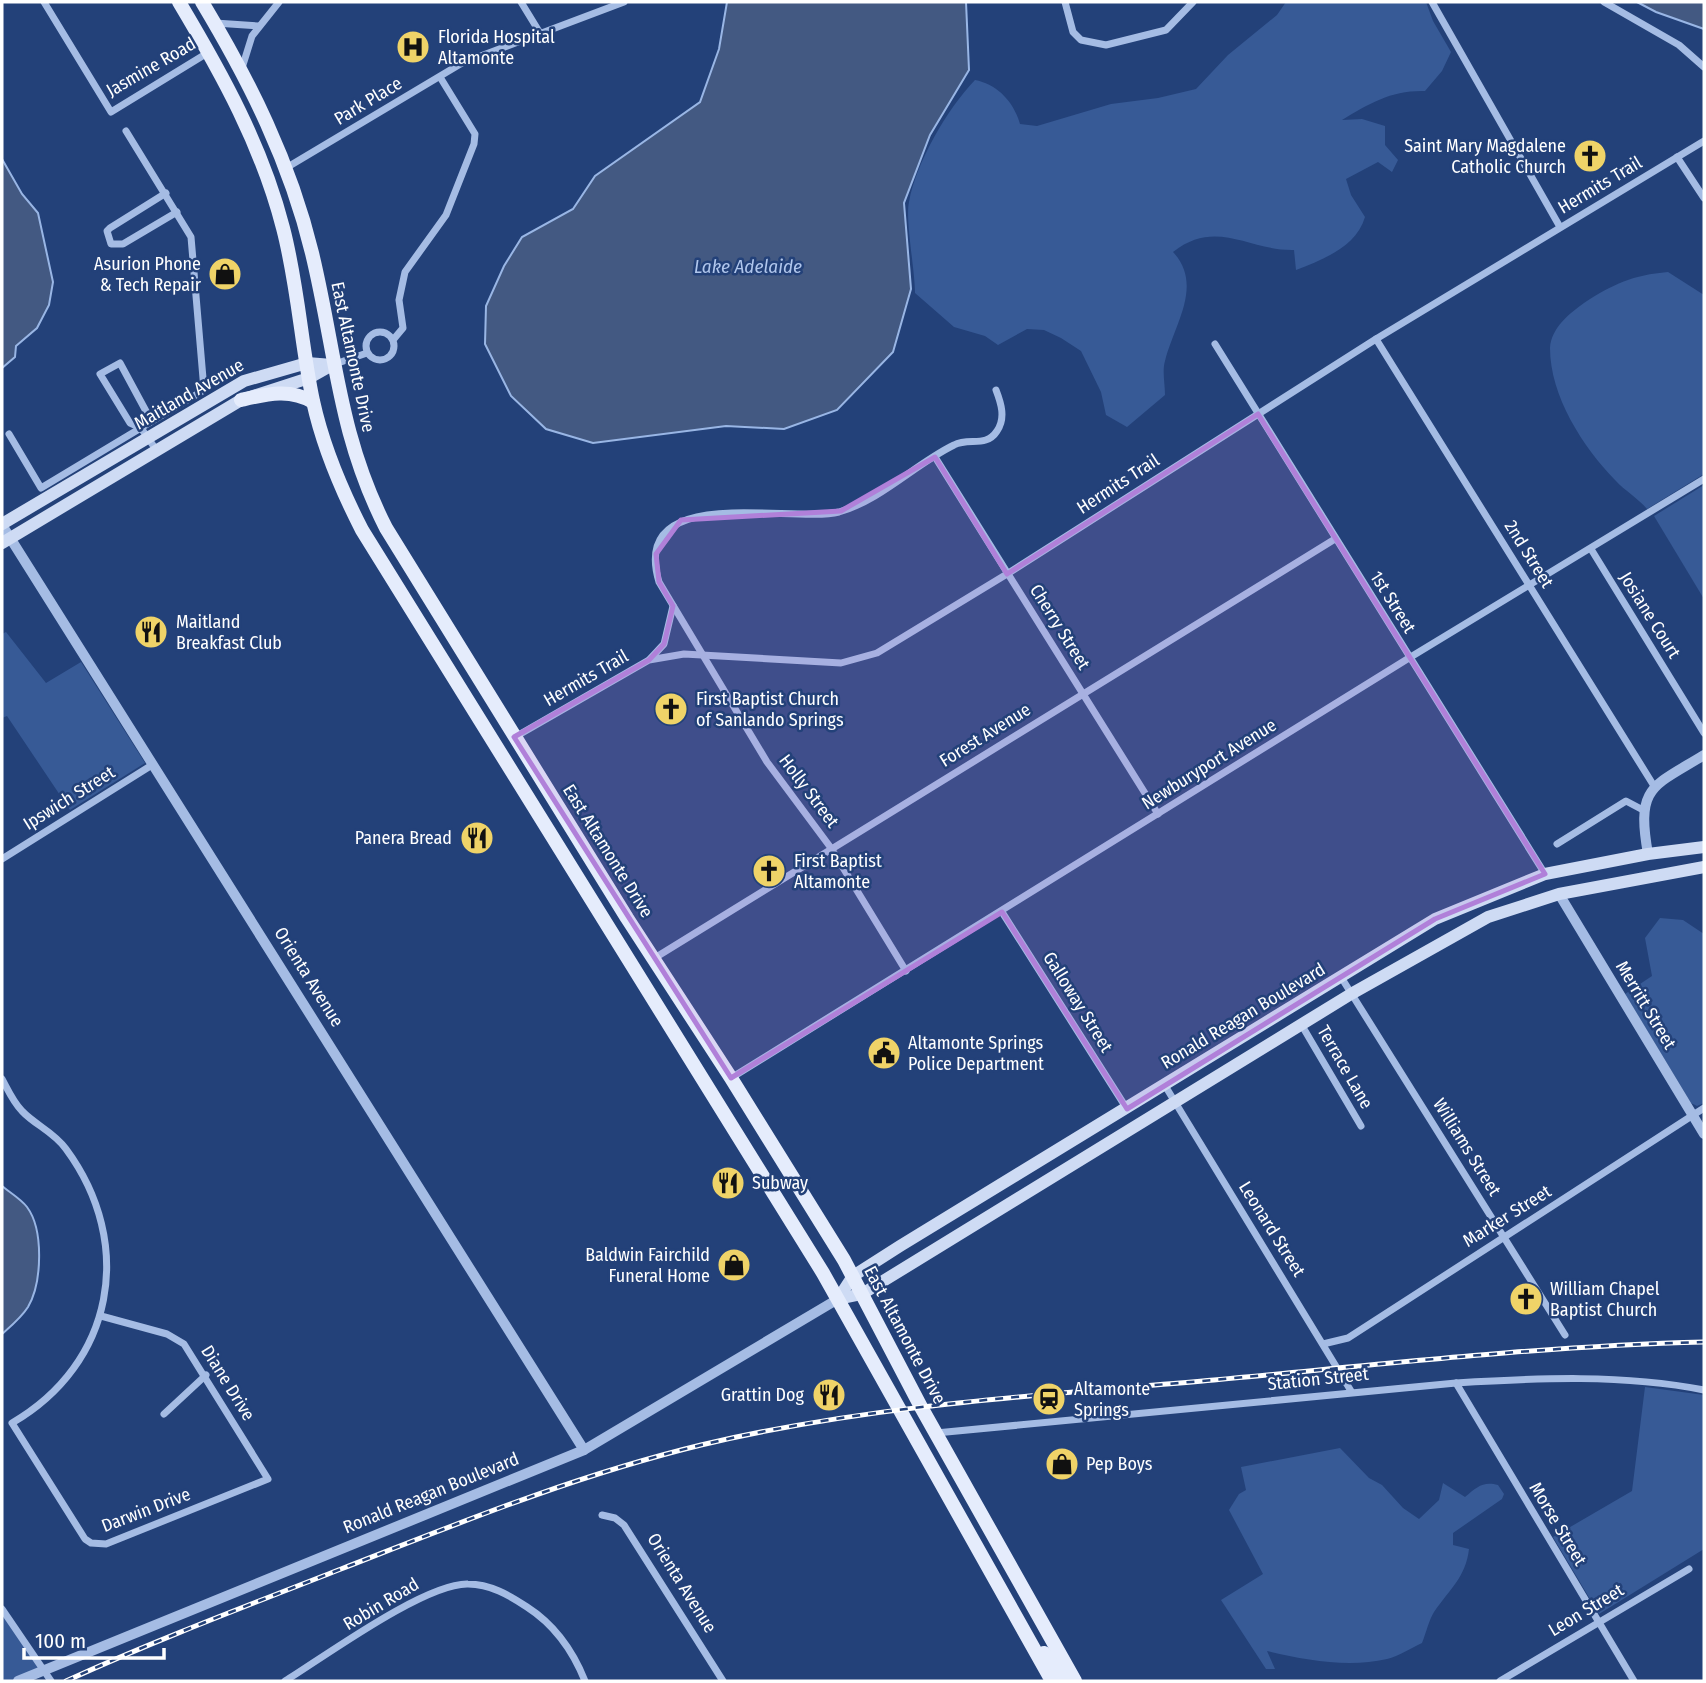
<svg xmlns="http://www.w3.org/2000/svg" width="1706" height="1683" font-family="'Fira Sans Condensed',sans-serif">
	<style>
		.green { fill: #375a96 }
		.water { fill: #435982; stroke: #99b6e5; stroke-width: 2 }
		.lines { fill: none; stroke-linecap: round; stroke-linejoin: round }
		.minor { stroke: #a5bce4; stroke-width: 7 }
		.tertiary { stroke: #a5bce4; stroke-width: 10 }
		.secondary { stroke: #cedbf4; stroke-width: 12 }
		.primary { stroke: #e5ecfc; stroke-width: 14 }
		.rail-casing { stroke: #fff; stroke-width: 5 }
		.rail { stroke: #234179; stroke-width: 2.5; stroke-dasharray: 8; stroke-linecap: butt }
		.marked { fill: #b080d9; fill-opacity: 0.2; stroke: #b080d9; stroke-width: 5; stroke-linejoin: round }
		.labels { text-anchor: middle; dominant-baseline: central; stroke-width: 5; stroke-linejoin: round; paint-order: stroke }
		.poi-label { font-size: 18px; fill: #fff; stroke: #234179; text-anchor: start }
		.street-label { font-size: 18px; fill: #fff; stroke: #234179 }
		.water-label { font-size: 19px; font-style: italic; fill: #b0c6ec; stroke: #234179 }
	</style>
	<rect width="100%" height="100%" fill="#234179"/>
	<!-- green -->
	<g class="green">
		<path d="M1286 2H1426L1433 21 1451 52 1442 71 1425 91C1392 90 1370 103 1342 120L1362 119 1385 126V145L1398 160 1392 172 1378 162 1346 179 1351 195 1365 217C1356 247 1324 259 1296 270L1294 250C1248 251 1217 218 1173 252 1204 285 1174 325 1165 361 1162 371 1165 384 1165 395L1127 427 1106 415 1101 392 1081 351 1061 338 1044 330 1027 329 998 345 985 336 954 327 915 293C915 270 905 220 909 202 916 163 947 109 975 80 997 84 1014 102 1020 124L1037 126 1111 104 1158 98 1196 89 1228 55 1277 15Z"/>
		<path d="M1668 272 1704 295V474L1647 509C1638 498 1625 491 1615 480 1583 447 1550 396 1550 348 1551 328 1570 313 1584 303 1613 284 1633 275 1668 272Z"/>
		<polygon points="1704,485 1704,599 1654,516"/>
		<polygon points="6,632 46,683 81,662 145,763 70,810 7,716 2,718 2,634"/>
		<polygon points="1660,918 1683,920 1704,934 1704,1103 1697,1106 1691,1103 1625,994 1652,976 1645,938"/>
		<polygon points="1645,1387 1704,1395 1704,1549 1599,1614 1553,1537 1632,1491"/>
		<path d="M1340 1448 1369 1478 1382 1485 1403 1508 1419 1519 1439 1500 1443 1483 1465 1497C1477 1487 1483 1481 1498 1485L1504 1494 1502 1499 1453 1533V1545L1469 1549C1466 1577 1449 1590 1434 1612 1429 1620 1426 1633 1422 1643 1411 1648 1399 1656 1387 1659 1348 1668 1305 1660 1267 1651L1275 1669H1266L1221 1600 1263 1574 1229 1510 1239 1494 1246 1490 1241 1467Z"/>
		<polygon points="2,1608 43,1670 22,1681 2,1681"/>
	</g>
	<!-- water -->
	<g class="water">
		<polygon points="727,2 966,2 969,70 930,135 904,203 911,289 893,352 837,410 784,429 726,426 593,443 546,429 511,396 485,344 486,306 504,266 522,237 573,209 595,176 700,102 719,49"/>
		<polygon points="1637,2 1704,2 1704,29 1656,12"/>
		<polygon points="2,159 22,194 38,213 53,282 49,305 37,328 16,346 15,357 2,368"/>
		<path d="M2 1186C9 1192 21 1199 27 1207 44 1230 42 1283 28 1307 21 1318 11 1326 2 1334Z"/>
	</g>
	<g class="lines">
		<!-- minor -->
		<g class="minor">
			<polyline points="44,2 111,112 209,52"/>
			<polyline points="521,2 540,33"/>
			<polyline points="1065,2 1073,32 1081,40 1106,45 1166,30 1193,2"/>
			<polyline points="1432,2 1560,227"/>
			<polyline points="1604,2 1679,45 1704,67"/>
			<polyline points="215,23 258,26"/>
			<polyline points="242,68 252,36 279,2"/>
			<polyline points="1677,157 1704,198"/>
			<polyline points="286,168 462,63 624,2"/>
			<polyline points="166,193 110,228 107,231 111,244 123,244 177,212"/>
			<circle cx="380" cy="346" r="14"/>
			<polyline points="1376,339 1654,786"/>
			<polyline points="393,340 403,328 399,300 405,272 446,215 474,144 475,134 440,77"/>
			<polyline points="1215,344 1545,874"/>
			<polyline points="335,364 367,353"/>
			<polyline points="142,427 147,413 120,363 100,374 130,423 141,428 157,451"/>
			<polyline points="9,434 41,488 204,390 191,237 126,131"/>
			<polyline points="935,457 1158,814"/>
			<polyline points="1591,549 1704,733"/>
			<polyline points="650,659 664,644 673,606"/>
			<polyline points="515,737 649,660 684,654 841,663 877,653 1007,574 1376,339 1704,141"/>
			<polyline points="1557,844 1626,801 1643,810"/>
			<polyline points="2,859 152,765"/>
			<polyline points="1002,912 1127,1109"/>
			<polyline points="653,959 1335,539"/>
			<path d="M906 971 831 848 767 762 659 582C629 481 791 524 839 512 881 500 915 464 954 445 969 437 986 448 997 431 1006 418 1001 403 996 390"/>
			<polyline points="1341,977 1565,1335"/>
			<polyline points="1301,1024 1361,1126"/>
			<polyline points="731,1078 1409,658 1704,479"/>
			<path d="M2 1079C8 1090 13 1102 22 1111 35 1125 54 1132 66 1149 136 1244 114 1364 12 1423L85 1539 91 1543 106 1544 268 1479 184 1344 167 1334 101 1316"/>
			<polyline points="1164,1084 1351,1391"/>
			<polyline points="1323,1344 1348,1338 1704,1108"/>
			<polyline points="1456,1383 1634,1681"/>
			<polyline points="164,1414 206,1375"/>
			<path d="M936 1433 1456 1383C1538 1378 1623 1374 1704 1390"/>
			<polyline points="602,1515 615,1518 624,1525 723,1681"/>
			<polyline points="2,1609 51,1681"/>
			<path d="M285 1681C324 1657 425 1583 468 1584 490 1584 509 1595 527 1607 555 1625 573 1651 585 1681"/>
			<polyline points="1500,1681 1689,1569"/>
		</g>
		<!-- tertiary -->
		<g class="tertiary">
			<polyline points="2,525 584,1450"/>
			<path d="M1648 854C1636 786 1652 787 1704 755"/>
			<polyline points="1559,894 1704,1134"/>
			<polyline points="18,1681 584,1450 838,1299"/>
		</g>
		<!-- secondary -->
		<g class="secondary">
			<polyline points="2,524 244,381 307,363 332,365"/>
			<polyline points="2,543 241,400 309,378 332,365"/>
			<polyline points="838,1299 853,1276 900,1246 1435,919 1545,874 1648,854 1704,847"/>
			<polyline points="838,1299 862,1294 1351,994 1488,917 1559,894 1704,867"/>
		</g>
		<!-- primary -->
		<g class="primary">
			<path d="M179 2C222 74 262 146 283 228 298 285 301 344 313 401 323 447 341 489 362 530L823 1273 1052 1681"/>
			<path d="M202 2C250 82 290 162 312 253 336 352 338 434 386 528L627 918 731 1078 844 1260 921 1407 1075 1681"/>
			<path d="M241 400C267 394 290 388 313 402"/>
			<polyline points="1044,1653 1064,1681"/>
		</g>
		<defs>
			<path id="rail" d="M66 1681C156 1640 249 1605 341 1569 459 1523 577 1475 701 1445 869 1405 1042 1395 1214 1380 1377 1365 1540 1346 1704 1342"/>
		</defs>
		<!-- rail casing -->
		<use href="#rail" class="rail-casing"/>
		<!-- rail -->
		<use href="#rail" class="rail"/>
	</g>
	<!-- marked area -->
	<path class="marked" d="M1258 414 1545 874 1435 919 1127 1109 1002 912 731 1078 514 737 649 660 664 644 673 606 659 582 656 554 681 520 841 511 935 457 1007 574Z"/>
	<!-- icons -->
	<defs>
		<symbol id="hospital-disc" viewBox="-11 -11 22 22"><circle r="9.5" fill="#efd368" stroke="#234179"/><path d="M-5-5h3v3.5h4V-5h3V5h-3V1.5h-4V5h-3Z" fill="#111"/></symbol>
		<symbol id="church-disc" viewBox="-11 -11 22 22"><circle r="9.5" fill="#efd368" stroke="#234179"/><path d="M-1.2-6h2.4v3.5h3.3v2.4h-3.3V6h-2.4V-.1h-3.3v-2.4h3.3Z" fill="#111"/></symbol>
		<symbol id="shop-disc" viewBox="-11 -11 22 22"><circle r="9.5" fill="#efd368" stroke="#234179"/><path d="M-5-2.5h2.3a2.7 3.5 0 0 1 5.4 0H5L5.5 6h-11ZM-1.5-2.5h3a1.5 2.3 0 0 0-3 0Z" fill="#111"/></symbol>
		<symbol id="restaurant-disc" viewBox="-11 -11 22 22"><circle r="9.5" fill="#efd368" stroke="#234179"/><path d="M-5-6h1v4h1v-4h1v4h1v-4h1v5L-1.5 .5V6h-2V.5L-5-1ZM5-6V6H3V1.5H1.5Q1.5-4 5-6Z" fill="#111"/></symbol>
		<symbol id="civic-disc" viewBox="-11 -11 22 22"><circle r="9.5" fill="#efd368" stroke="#234179"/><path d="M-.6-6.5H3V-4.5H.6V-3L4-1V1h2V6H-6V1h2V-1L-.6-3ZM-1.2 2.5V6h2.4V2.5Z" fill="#111"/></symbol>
		<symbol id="station-disc" viewBox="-11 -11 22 22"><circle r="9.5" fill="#efd368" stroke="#234179"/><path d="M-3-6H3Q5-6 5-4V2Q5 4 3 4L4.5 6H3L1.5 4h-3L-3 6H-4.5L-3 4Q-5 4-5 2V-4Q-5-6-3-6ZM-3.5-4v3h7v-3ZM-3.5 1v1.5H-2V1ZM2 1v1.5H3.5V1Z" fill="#111"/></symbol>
	</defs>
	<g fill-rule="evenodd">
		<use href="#hospital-disc" x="394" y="28" width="38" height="38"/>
		<use href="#church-disc" x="1571" y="137" width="38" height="38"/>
		<use href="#shop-disc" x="206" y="255" width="38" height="38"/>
		<use href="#restaurant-disc" x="132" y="613" width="38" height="38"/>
		<use href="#church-disc" x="652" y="690" width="38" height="38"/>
		<use href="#restaurant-disc" x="458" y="819" width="38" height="38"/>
		<use href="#church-disc" x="750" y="852" width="38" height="38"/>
		<use href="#civic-disc" x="865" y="1034" width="38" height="38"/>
		<use href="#restaurant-disc" x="709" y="1164" width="38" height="38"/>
		<use href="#shop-disc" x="715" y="1246" width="38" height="38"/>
		<use href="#church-disc" x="1507" y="1280" width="38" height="38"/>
		<use href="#restaurant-disc" x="810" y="1376" width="38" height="38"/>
		<use href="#station-disc" x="1030" y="1380" width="38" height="38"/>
		<use href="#shop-disc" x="1043" y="1445" width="38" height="38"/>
	</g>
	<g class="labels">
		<!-- poi labels -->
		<g class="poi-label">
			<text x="438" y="37">Florida Hospital<tspan x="438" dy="21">Altamonte</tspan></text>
			<text x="1566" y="146" text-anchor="end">Saint Mary Magdalene<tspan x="1566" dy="21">Catholic Church</tspan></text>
			<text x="201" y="264" text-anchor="end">Asurion Phone<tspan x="201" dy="21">&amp; Tech Repair</tspan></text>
			<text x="176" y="622">Maitland<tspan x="176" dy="21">Breakfast Club</tspan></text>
			<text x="696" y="699">First Baptist Church<tspan x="696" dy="21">of Sanlando Springs</tspan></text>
			<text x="452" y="838" text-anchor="end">Panera Bread</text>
			<text x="794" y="861">First Baptist<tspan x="794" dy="21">Altamonte</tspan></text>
			<text x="908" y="1043">Altamonte Springs<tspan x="908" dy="21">Police Department</tspan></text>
			<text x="752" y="1183">Subway</text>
			<text x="710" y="1255" text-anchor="end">Baldwin Fairchild<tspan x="710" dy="21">Funeral Home</tspan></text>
			<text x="1550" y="1289">William Chapel<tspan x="1550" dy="21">Baptist Church</tspan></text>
			<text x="1074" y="1389">Altamonte<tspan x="1074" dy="21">Springs</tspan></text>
			<text x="804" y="1395" text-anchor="end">Grattin Dog</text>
			<text x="1086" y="1464">Pep Boys</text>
		</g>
		<!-- street labels -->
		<g class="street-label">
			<text transform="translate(151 67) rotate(-30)">Jasmine Road</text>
			<text transform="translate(368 101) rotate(-31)">Park Place</text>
			<text transform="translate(1600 185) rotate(-31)">Hermits Trail</text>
			<text transform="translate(353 357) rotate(78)">East Altamonte Drive</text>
			<text transform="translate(189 394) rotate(-30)">Maitland Avenue</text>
			<text transform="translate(1118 484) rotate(-33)">Hermits Trail</text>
			<text transform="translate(1529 554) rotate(58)">2nd Street</text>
			<text transform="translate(1393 602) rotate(58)">1st Street</text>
			<text transform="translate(1650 615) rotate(58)">Josiane Court</text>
			<text transform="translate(1060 627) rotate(58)">Cherry Street</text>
			<text transform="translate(586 678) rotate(-30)">Hermits Trail</text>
			<text transform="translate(985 735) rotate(-32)">Forest Avenue</text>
			<text transform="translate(1209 764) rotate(-32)">Newburyport Avenue</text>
			<text transform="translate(809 791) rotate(53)">Holly Street</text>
			<text transform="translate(69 798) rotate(-32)">Ipswich Street</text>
			<text transform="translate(608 851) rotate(58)">East Altamonte Drive</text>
			<text transform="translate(309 977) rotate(58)">Orienta Avenue</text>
			<text transform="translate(1078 1002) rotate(58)">Galloway Street</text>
			<text transform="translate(1646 1005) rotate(59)">Merritt Street</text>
			<text transform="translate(1243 1016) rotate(-31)">Ronald Reagan Boulevard</text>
			<text transform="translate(1345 1067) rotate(60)">Terrace Lane</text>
			<text transform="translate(1467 1147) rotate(58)">Williams Street</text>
			<text transform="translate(1507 1216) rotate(-32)">Marker Street</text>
			<text transform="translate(1272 1229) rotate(58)">Leonard Street</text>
			<text transform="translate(905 1335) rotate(62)">East Altamonte Drive</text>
			<text transform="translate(1318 1379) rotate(-6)">Station Street</text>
			<text transform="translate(228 1383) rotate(58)">Diane Drive</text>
			<text transform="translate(431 1493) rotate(-22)">Ronald Reagan Boulevard</text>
			<text transform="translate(146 1510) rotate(-21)">Darwin Drive</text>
			<text transform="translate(1558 1524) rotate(59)">Morse Street</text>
			<text transform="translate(682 1583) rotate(58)">Orienta Avenue</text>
			<text transform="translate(381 1604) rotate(-31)">Robin Road</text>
			<text transform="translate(1586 1610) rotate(-31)">Leon Street</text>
		</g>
		<!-- water labels -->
		<g class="water-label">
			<text x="748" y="266">Lake Adelaide</text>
		</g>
	</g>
	<!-- border -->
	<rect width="1706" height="1683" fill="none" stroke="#ffffff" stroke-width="7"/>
	<!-- scale -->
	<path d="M24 1648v10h140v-10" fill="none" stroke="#ffffff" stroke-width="3.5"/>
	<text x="35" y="1648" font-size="21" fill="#ffffff" stroke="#234179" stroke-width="5" paint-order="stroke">100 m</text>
</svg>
